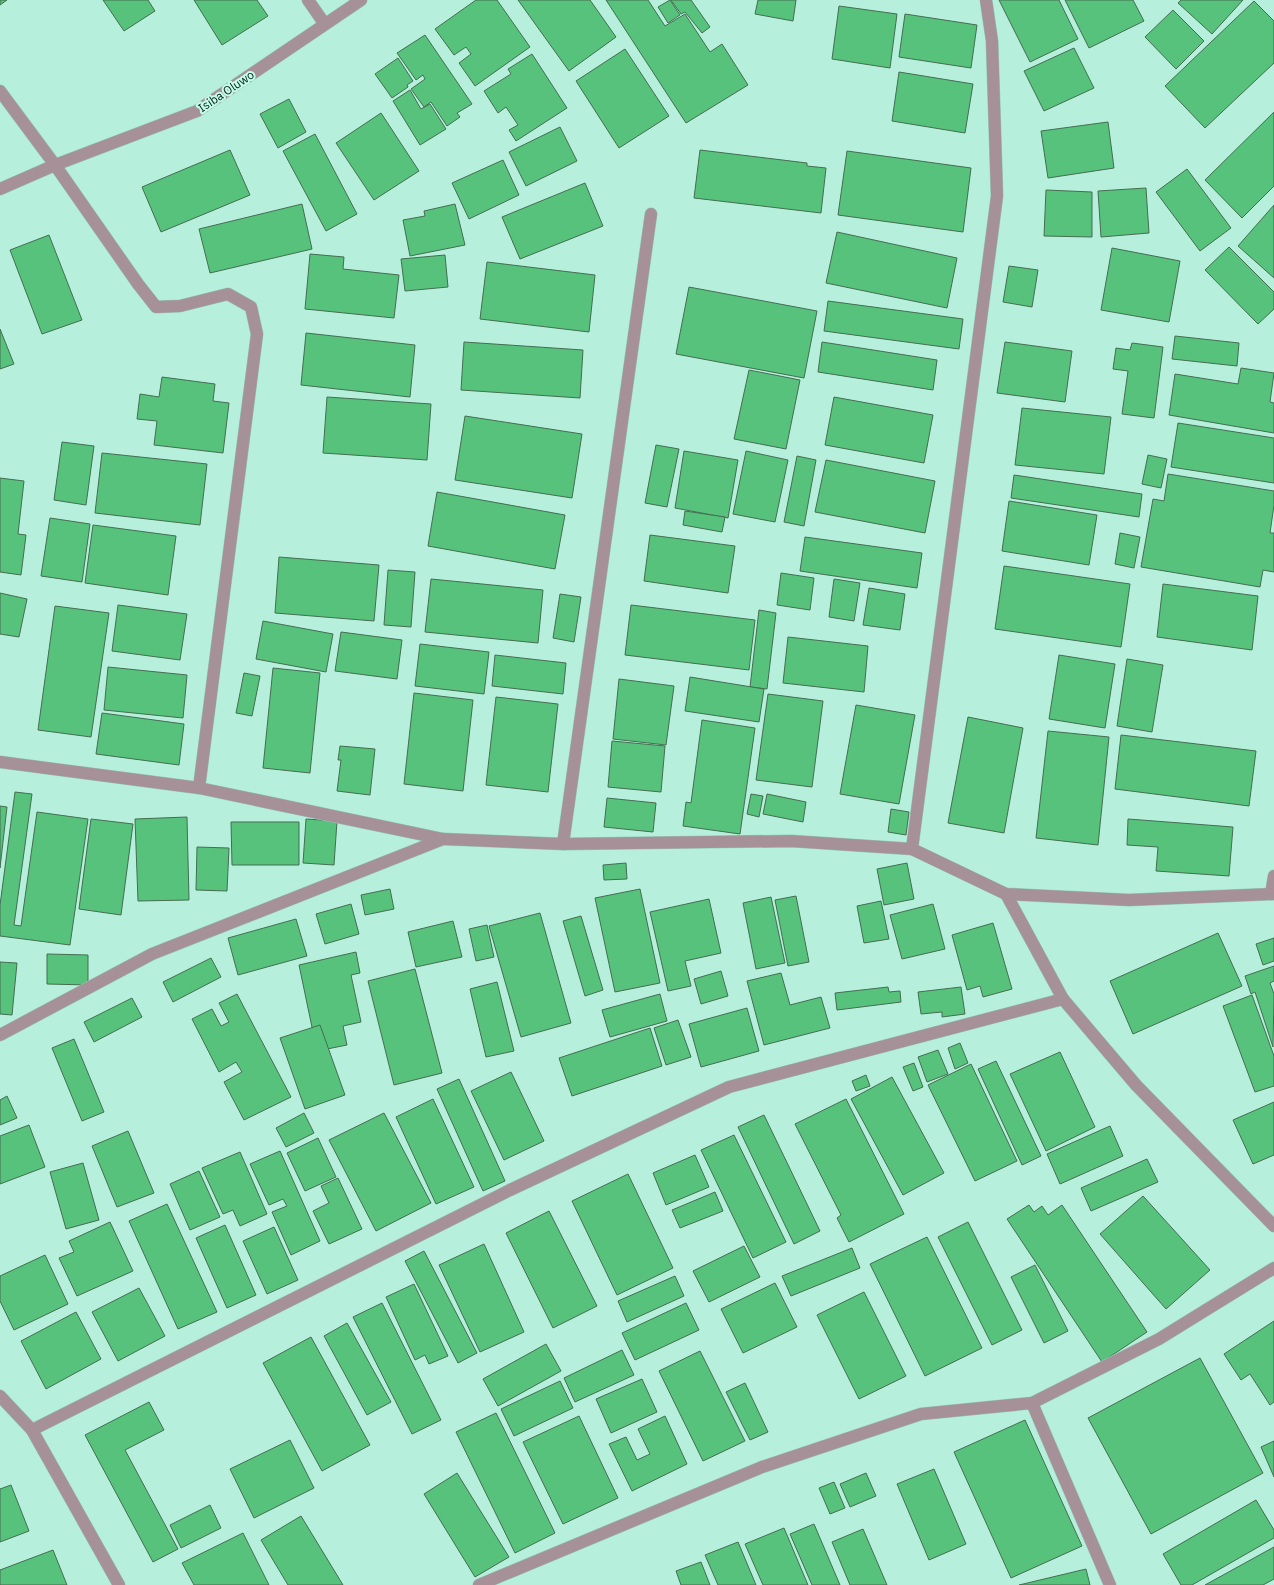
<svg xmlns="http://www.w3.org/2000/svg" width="1274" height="1585" font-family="'IBM Plex Sans',sans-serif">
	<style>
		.building { fill: #56c27c; stroke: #456d51 }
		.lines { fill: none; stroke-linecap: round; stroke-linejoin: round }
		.street-casing { stroke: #96cab9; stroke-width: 13 }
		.street { stroke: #a79199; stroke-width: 12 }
		.labels { text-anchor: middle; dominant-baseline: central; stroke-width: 4; stroke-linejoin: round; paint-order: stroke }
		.street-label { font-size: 12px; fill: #051b15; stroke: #c3fdea }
	</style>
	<rect width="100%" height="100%" fill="#b6f0dd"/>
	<!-- building -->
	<g class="building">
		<polygon points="0,0 7,0 0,5"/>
		<polygon points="103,0 148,0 155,11 124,31"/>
		<polygon points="194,0 257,0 268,16 222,45"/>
		<polygon points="476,0 497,0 530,47 475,86 459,63 471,54 466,47 454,55 435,29"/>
		<polygon points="518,0 590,0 616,37 569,71"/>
		<polygon points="606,0 648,0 665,26 685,14 710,52 722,44 748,85 686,123"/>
		<polygon points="670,0 680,15 668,23 658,7"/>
		<polygon points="671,0 691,0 710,27 702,33 685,12 681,14"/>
		<polygon points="758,0 796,0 793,21 755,14"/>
		<polygon points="999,0 1059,0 1078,39 1030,62"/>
		<polygon points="1065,0 1133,0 1144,21 1089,48"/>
		<polygon points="1181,0 1243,0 1212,34 1178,3"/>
		<polygon points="1254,1 1274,21 1274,63 1205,128 1165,86"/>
		<polygon points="839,6 897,14 890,68 832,59"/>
		<polygon points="1173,10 1204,41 1176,69 1145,37"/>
		<polygon points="905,14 977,25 971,68 899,57"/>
		<polygon points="425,35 472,104 457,113 460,117 447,126 431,102 424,107 411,89 425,79 423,75 416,80 397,53"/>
		<polygon points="1074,48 1094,88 1044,111 1024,71"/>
		<polygon points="625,49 669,116 619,148 576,81"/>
		<polygon points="532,54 567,108 516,141 509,130 518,125 506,107 498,113 484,91 511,74 508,69"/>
		<polygon points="398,58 413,81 407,85 408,87 392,98 375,74"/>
		<polygon points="899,72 973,84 965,133 892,121"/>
		<polygon points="410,90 421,109 430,104 446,129 420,145 393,101"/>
		<polygon points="289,99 306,132 278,148 260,114"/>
		<polygon points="1274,112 1274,186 1242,218 1205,180"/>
		<polygon points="381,113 419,171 374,200 336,143"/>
		<polygon points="1108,122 1114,168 1048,178 1041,131"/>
		<polygon points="560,127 577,161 526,186 509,152"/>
		<polygon points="315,134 357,214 326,231 283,151"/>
		<polygon points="230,150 250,195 161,232 142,187"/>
		<polygon points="700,150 807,163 807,166 826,168 821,213 694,198"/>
		<polygon points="847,151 971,168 963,232 838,215"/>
		<polygon points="503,160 519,195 469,219 452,183"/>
		<polygon points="1187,169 1231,228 1200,251 1156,192"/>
		<polygon points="585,183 603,226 520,259 502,217"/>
		<polygon points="1146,188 1149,233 1101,237 1098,191"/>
		<polygon points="1046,190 1092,192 1092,237 1044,236"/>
		<polygon points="302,204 312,249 210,273 199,229"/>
		<polygon points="455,204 465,245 410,256 403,220 425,216 424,211"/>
		<polygon points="1274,205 1274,278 1238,246"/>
		<polygon points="837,232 957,258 947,308 826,283"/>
		<polygon points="49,235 82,320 42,334 10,250"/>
		<polygon points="1229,247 1274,292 1274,309 1258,324 1205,270"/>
		<polygon points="1112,248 1180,261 1169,322 1101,310"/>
		<polygon points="310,254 344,257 343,269 399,275 394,318 305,309"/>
		<polygon points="445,255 448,287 405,291 401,259"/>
		<polygon points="487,262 595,275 589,332 480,319"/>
		<polygon points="1009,266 1038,270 1032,307 1003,302"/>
		<polygon points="689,287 817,311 804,378 676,354"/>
		<polygon points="828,301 963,319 959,349 824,331"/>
		<polygon points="0,329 14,364 0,369"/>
		<polygon points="306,333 415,345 410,397 301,385"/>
		<polygon points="1175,336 1239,343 1237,366 1172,359"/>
		<polygon points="464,342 583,350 580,398 461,390"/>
		<polygon points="822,342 937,360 933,390 818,372"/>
		<polygon points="1005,342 1072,351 1065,402 997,393"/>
		<polygon points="1132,343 1163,347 1154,418 1122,414 1128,371 1113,369 1116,348 1130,350"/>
		<polygon points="1241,368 1274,373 1270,402 1274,403 1274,433 1169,415 1175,374 1238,384"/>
		<polygon points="749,370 800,380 786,449 734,439"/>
		<polygon points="162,377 215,384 213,401 229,403 223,453 154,445 157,421 137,419 140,394 159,397"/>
		<polygon points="327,397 431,404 427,460 323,453"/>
		<polygon points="834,397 933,415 924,463 825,445"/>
		<polygon points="1022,408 1111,417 1104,474 1015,465"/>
		<polygon points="465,416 582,434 572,498 455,480"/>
		<polygon points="1178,423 1274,438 1274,483 1171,467"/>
		<polygon points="62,442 94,446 86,505 54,500"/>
		<polygon points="656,445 679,449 667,507 645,503"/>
		<polygon points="684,451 738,460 728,518 675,508"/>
		<polygon points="746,451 788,460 775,522 733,514"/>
		<polygon points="102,453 207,464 200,525 95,513"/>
		<polygon points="1148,455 1167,459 1161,488 1142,484"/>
		<polygon points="797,456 816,460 804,526 784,522"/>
		<polygon points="826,460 935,481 925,533 815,512"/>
		<polygon points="1168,474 1274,491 1274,505 1270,533 1274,533 1274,572 1263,570 1260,587 1141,567 1153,499 1164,501"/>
		<polygon points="1014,475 1142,494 1139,517 1011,498"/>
		<polygon points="0,478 24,481 18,534 26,535 21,575 0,572"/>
		<polygon points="437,492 565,515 555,569 428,546"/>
		<polygon points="1009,501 1097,515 1089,565 1002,551"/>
		<polygon points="685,511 725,517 722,532 683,525"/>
		<polygon points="50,518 90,524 82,582 41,576"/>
		<polygon points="93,525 176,536 168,595 85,583"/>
		<polygon points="1120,533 1140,537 1134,568 1115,564"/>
		<polygon points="650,535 735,546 728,593 644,581"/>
		<polygon points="805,537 922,553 917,588 800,571"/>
		<polygon points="279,557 379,565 374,621 275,613"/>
		<polygon points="1004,566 1130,584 1121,647 995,629"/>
		<polygon points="388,570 415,572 411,627 384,625"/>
		<polygon points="781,573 814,578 810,610 777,605"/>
		<polygon points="431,579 543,590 538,643 425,632"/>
		<polygon points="834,579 860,583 854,621 829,617"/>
		<polygon points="1163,584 1258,596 1252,650 1157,637"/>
		<polygon points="869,588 905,594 900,630 863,625"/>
		<polygon points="0,593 27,599 19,637 0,634"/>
		<polygon points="560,594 581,597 574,642 553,638"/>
		<polygon points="118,605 187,614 180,660 112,651"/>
		<polygon points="631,605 755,620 749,670 625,655"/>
		<polygon points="55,606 109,613 91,737 38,730"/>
		<polygon points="759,610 776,613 767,689 750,687"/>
		<polygon points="263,621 333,634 326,672 256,659"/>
		<polygon points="341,632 402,640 397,679 335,671"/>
		<polygon points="788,637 868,646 864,692 783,683"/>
		<polygon points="420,644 489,652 484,694 415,686"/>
		<polygon points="495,655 566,663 563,694 492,686"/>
		<polygon points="1059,655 1115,664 1105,728 1049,719"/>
		<polygon points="1127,659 1163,665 1152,732 1117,726"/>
		<polygon points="108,667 187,675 183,718 104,710"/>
		<polygon points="273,668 320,673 310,773 263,768"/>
		<polygon points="244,673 260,676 252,716 236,713"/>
		<polygon points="690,677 764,689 759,722 685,711"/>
		<polygon points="619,679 674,686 666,745 613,739"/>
		<polygon points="414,693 473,700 463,791 404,784"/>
		<polygon points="768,694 823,701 812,787 756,780"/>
		<polygon points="496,697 558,704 548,792 486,785"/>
		<polygon points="856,705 915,715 899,804 840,794"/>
		<polygon points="102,713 184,724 179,765 96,754"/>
		<polygon points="968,717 1023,728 1004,833 948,823"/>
		<polygon points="702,720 755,728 740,834 683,826 686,802 691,803"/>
		<polygon points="1048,731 1109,737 1098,845 1036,838"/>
		<polygon points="1121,735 1256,751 1249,806 1115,789"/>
		<polygon points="612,741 665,746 661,792 608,787"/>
		<polygon points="340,746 375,749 370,795 337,791 341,760 338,760"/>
		<polygon points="15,792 32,794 14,925 21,926 37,812 88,819 70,945 0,936 0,905"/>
		<polygon points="751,794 763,796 759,817 747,814"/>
		<polygon points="767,794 806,802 803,822 763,814"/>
		<polygon points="607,798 656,803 653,832 604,827"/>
		<polygon points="0,806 7,807 0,868"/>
		<polygon points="891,809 909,812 906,835 888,832"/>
		<polygon points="187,817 189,900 138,901 135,819"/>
		<polygon points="91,819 133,824 121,915 79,909"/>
		<polygon points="306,819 337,821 334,865 303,863"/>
		<polygon points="1128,819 1233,827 1229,876 1156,871 1158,847 1127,845"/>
		<polygon points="231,822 299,822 299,865 232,865"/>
		<polygon points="197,847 229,848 227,891 196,890"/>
		<polygon points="626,863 627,879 604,880 603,865"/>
		<polygon points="907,863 914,899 884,905 877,869"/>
		<polygon points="390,889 394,909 365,915 361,895"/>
		<polygon points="640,889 660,983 615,992 595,898"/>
		<polygon points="796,896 809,962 788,966 775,900"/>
		<polygon points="771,897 785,963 756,969 743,903"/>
		<polygon points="709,899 721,953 685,961 691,986 668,991 650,912"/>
		<polygon points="881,901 889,939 864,943 857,906"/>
		<polygon points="351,904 359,934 325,944 316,914"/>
		<polygon points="933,904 945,949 902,959 890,915"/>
		<polygon points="540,913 571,1023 521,1037 489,926"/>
		<polygon points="581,916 603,990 585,996 563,921"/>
		<polygon points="296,919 307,956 238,975 228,938"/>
		<polygon points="453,921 462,957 416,967 408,932"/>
		<polygon points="993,923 1012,989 983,997 980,986 967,990 952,935"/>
		<polygon points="487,925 494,957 476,961 469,929"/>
		<polygon points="1218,933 1242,986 1133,1034 1110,981"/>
		<polygon points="1274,938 1274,961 1263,965 1256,944"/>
		<polygon points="356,952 360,973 351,975 361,1022 343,1026 347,1045 317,1051 299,965"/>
		<polygon points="47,954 88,955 88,985 47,984"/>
		<polygon points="211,958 221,977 173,1002 163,982"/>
		<polygon points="0,962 17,963 12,1015 0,1014"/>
		<polygon points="1274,966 1274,981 1270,983 1274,994 1273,1047 1255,992 1251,994 1245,976"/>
		<polygon points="415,969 442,1073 394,1085 368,981"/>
		<polygon points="721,971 728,996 701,1004 694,979"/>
		<polygon points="781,973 790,1005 821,997 830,1028 764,1045 747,981"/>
		<polygon points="497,982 514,1051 486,1057 470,989"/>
		<polygon points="888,987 889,992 900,991 901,1002 837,1010 835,993"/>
		<polygon points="961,987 965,1014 942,1017 942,1012 921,1014 918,992"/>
		<polygon points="237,994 291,1097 244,1120 224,1082 242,1072 236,1062 219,1072 192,1019 212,1009 221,1026 229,1022 219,1003"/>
		<polygon points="660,994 667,1021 610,1037 602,1010"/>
		<polygon points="1252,995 1274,1056 1274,1086 1255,1092 1223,1006"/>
		<polygon points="132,998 142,1017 94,1042 84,1022"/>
		<polygon points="747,1008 759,1051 701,1067 689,1024"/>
		<polygon points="678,1020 691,1057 666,1065 654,1028"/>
		<polygon points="320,1025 345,1095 305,1109 280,1038"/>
		<polygon points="650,1028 662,1066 572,1096 559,1058"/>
		<polygon points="74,1039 104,1112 82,1121 52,1048"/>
		<polygon points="960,1043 968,1063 955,1069 948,1048"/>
		<polygon points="938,1050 948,1074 927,1082 918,1057"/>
		<polygon points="1060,1052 1095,1127 1046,1151 1010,1074"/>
		<polygon points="996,1061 1041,1156 1022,1165 978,1069"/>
		<polygon points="914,1063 923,1087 913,1091 903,1067"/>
		<polygon points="971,1064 1017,1161 975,1181 928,1085"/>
		<polygon points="511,1072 544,1141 504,1160 471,1091"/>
		<polygon points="866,1075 870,1086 856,1091 852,1081"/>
		<polygon points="892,1077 944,1173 903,1195 851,1099"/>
		<polygon points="459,1079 505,1181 483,1191 437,1089"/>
		<polygon points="7,1096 17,1118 0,1125 0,1100"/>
		<polygon points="433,1099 474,1187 436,1204 396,1117"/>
		<polygon points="846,1099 904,1214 849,1242 837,1218 841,1215 795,1124"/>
		<polygon points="1274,1102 1274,1155 1253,1164 1233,1120"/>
		<polygon points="304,1113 314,1133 286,1147 276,1128"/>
		<polygon points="384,1113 431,1203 376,1231 329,1140"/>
		<polygon points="764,1115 820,1231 794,1244 738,1127"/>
		<polygon points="29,1125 45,1167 0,1184 0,1136"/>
		<polygon points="1110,1126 1123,1156 1060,1184 1047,1154"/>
		<polygon points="128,1131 154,1193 117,1207 92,1146"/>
		<polygon points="734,1135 786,1242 753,1258 701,1150"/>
		<polygon points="318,1138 336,1177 305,1191 287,1153"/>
		<polygon points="280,1151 320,1241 291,1255 272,1212 287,1206 283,1199 269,1205 250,1164"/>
		<polygon points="240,1152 267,1214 240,1226 233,1210 223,1214 202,1168"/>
		<polygon points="695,1155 709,1187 666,1205 653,1173"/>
		<polygon points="1147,1159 1158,1182 1091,1211 1081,1188"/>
		<polygon points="83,1163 99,1220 66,1229 50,1172"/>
		<polygon points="199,1171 220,1217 190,1230 170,1184"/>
		<polygon points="628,1174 673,1268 617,1295 572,1201"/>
		<polygon points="338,1178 362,1229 329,1244 313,1211 329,1203 321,1186"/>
		<polygon points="715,1192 723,1211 680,1228 672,1210"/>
		<polygon points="1143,1196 1210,1270 1166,1309 1100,1234"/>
		<polygon points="167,1204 217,1312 178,1329 129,1221"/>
		<polygon points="1029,1205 1034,1212 1042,1206 1048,1215 1062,1205 1147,1332 1102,1362 1007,1219"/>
		<polygon points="549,1211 597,1306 553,1328 506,1233"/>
		<polygon points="110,1222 133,1271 77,1296 59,1258 74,1252 69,1241"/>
		<polygon points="968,1222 1022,1330 992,1345 938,1237"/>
		<polygon points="225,1225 256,1295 227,1308 196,1238"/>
		<polygon points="274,1227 298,1280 267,1294 243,1241"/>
		<polygon points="927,1237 982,1348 925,1376 870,1264"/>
		<polygon points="484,1244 524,1332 480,1352 439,1265"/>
		<polygon points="744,1246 760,1277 709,1302 693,1271"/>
		<polygon points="852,1248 860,1268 791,1296 782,1276"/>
		<polygon points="424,1251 477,1353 458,1363 405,1261"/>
		<polygon points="45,1255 68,1304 14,1330 0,1301 0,1276"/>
		<polygon points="1035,1265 1068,1331 1044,1343 1011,1277"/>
		<polygon points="675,1276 684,1296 627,1322 618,1301"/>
		<polygon points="775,1283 797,1327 743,1353 721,1309"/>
		<polygon points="414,1284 448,1356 429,1364 425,1355 415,1360 386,1297"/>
		<polygon points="139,1288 165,1336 118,1361 92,1312"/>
		<polygon points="864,1292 906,1376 859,1399 817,1315"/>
		<polygon points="382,1303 441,1420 412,1434 353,1317"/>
		<polygon points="686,1303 699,1330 635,1360 622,1333"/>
		<polygon points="76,1312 101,1359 46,1389 21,1341"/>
		<polygon points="1274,1321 1274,1402 1270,1405 1250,1374 1241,1380 1224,1354"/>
		<polygon points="347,1323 391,1402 367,1415 324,1336"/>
		<polygon points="311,1337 370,1445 322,1471 263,1363"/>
		<polygon points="546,1344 561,1371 498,1406 483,1379"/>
		<polygon points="622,1350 634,1375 575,1402 564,1378"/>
		<polygon points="700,1351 745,1441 703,1461 659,1371"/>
		<polygon points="1200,1358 1263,1473 1151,1534 1088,1418"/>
		<polygon points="642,1379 657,1412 611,1433 596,1399"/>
		<polygon points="560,1381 573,1408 514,1436 501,1409"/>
		<polygon points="745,1383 768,1432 750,1440 726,1392"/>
		<polygon points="149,1402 164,1430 125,1450 178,1549 153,1562 85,1435"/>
		<polygon points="496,1413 555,1533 515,1553 456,1432"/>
		<polygon points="579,1416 618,1498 563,1524 523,1442"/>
		<polygon points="665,1416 687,1464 632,1491 609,1444 626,1437 637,1460 650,1454 638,1429"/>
		<polygon points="1025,1420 1082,1546 1011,1578 954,1452"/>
		<polygon points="290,1440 314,1488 254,1518 230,1469"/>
		<polygon points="1274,1441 1274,1477 1261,1447"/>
		<polygon points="934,1469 966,1544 929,1560 897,1484"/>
		<polygon points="457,1473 509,1557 475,1577 424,1494"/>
		<polygon points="866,1473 876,1496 850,1507 840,1484"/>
		<polygon points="834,1482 845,1508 830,1514 819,1488"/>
		<polygon points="11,1485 29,1531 0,1542 0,1489"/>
		<polygon points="1256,1500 1274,1530 1274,1538 1192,1585 1181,1585 1163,1554"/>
		<polygon points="210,1505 221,1528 181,1548 170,1525"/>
		<polygon points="301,1516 343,1585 288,1585 261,1540"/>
		<polygon points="814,1524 840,1585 812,1585 790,1534"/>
		<polygon points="784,1528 808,1585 763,1585 745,1544"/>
		<polygon points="863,1529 887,1585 850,1585 832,1542"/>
		<polygon points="243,1533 269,1585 194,1585 182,1563"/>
		<polygon points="738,1542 756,1585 718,1585 705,1555"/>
		<polygon points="1274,1547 1274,1579 1263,1585 1205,1585"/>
		<polygon points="53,1550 67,1585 0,1585 0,1570"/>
		<polygon points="701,1562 710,1585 681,1585 676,1571"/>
		<polygon points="1086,1569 1090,1585 1019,1585"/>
	</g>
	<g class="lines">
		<defs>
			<g id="street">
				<polyline points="308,0 324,23"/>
				<polyline points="0,91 55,165 138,284 156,307 180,306 228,294 251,307 257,334 199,788"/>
				<polyline points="0,189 55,165 197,111 361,0"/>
				<polyline points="0,762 199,788 443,839 563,844 791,841 912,849 1006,894 1129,900 1274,894"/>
				<polyline points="563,844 651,214"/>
				<polyline points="912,849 997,196 992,41 986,0"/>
				<polyline points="1006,894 1063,999 1136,1085 1274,1226"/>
				<polyline points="1271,894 1274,876"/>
				<polyline points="0,1035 152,954 443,839"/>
				<polyline points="0,1396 32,1430 119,1585"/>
				<polyline points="1032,1403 1110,1585"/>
				<polyline points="32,1430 510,1190 729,1087 1063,999"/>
				<polyline points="479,1585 762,1467 921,1414 1032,1403 1159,1339 1274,1268"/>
			</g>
		</defs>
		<!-- street casing -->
		<use href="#street" class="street-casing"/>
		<!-- street -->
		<use href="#street" class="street"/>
	</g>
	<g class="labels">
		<!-- street labels -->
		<g class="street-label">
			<text transform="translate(226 91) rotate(-34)">Isiba Oluwo</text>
		</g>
	</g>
</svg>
